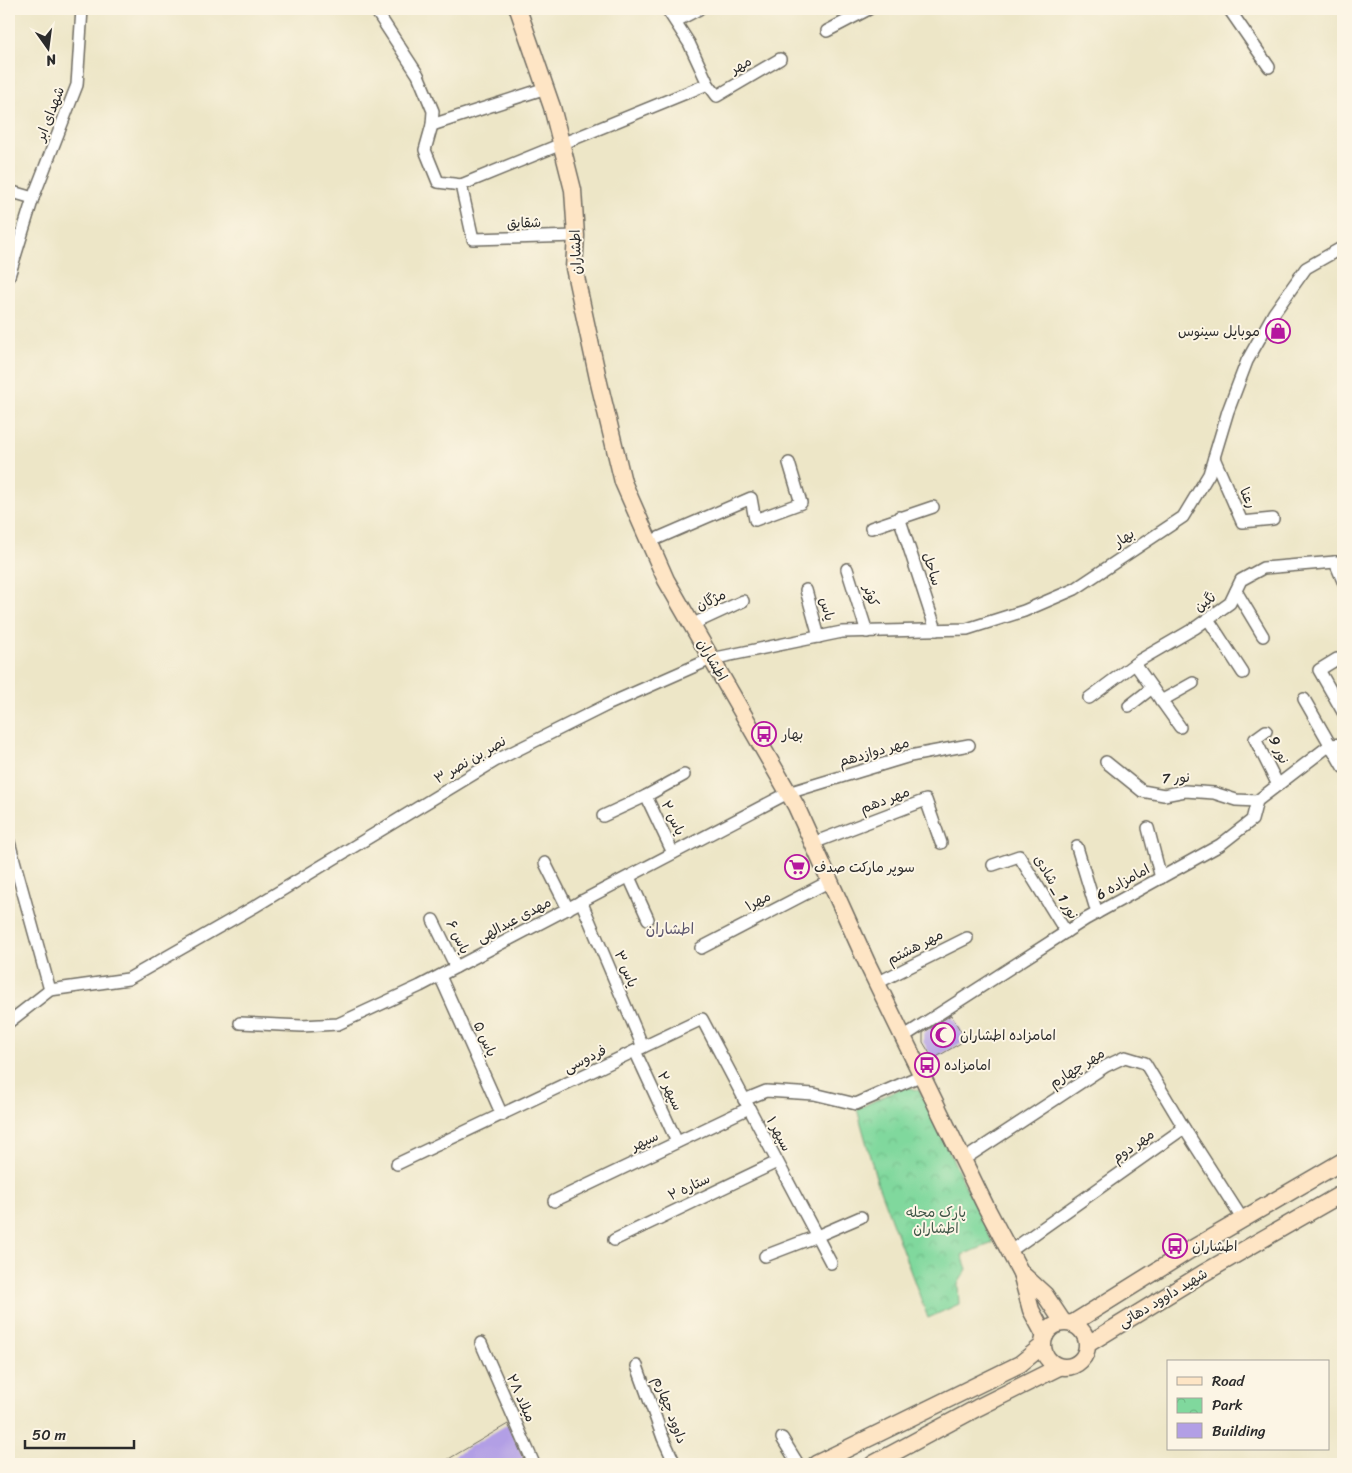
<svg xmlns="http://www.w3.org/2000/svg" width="1352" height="1473" font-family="Sriracha,'Playpen Sans Arabic',sans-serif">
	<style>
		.park { fill: url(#park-crowns); stroke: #568264 }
		.building { fill: #b29fe5 }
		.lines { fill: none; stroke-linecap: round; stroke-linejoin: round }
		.street-casing { stroke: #6f6c62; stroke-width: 14 }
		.secondary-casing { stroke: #6f6c62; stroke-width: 19 }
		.street { stroke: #fff; stroke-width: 11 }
		.secondary { stroke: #fee5c5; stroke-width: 16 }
		.labels { text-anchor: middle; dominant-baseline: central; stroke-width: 4; stroke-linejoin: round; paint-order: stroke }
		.street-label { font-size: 14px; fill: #2b2b2b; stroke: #fcf5e5 }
		.poi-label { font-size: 14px; fill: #2b2b2b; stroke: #fcf5e5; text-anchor: start }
		.park-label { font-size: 14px; fill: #405648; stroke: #fcf5e5 }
		.neighbourhood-label { font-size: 15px; fill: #5a546c; stroke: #fcf5e5 }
	</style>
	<defs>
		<pattern id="park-crowns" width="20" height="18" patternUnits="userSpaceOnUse" patternTransform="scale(1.25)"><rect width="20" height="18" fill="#80d89d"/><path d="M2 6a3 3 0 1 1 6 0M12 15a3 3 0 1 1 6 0" fill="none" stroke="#6fba87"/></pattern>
	</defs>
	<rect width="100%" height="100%" fill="#fcf5e5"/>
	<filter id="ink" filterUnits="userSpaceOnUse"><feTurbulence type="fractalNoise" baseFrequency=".02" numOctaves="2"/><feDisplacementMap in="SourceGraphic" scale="10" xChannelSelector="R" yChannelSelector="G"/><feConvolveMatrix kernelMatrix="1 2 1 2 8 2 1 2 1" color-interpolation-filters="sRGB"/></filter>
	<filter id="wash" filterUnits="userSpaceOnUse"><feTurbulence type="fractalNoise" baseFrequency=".0096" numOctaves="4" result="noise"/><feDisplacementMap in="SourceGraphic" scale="20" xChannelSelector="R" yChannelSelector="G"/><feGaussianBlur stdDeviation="1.12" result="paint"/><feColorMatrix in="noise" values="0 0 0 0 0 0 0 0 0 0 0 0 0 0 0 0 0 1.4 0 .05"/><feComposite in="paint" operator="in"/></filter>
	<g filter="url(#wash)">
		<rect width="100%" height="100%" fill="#ede6c7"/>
		<!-- park -->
		<polygon class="park" points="906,1086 920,1091 993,1243 962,1255 967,1269 958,1284 959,1304 928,1318 878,1185 857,1109"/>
		<g id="blocks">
			<!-- building -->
			<g class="building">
				<polygon points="951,1015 966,1040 933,1059 923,1042 923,1033"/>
				<polygon points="508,1424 526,1464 440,1464"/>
			</g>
		</g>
	</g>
	<g filter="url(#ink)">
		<use href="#blocks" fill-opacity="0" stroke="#6f6c62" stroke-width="1"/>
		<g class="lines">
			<defs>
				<g id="street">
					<polyline points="375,9 418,75 433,111 432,125 425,150 438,182 461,185 473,239 576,236"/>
					<polyline points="667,9 689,43 708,84 717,96 780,59"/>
					<polyline points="1229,9 1269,67"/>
					<polyline points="676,21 699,9"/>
					<polyline points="827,31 869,9"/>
					<polyline points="432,125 546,88"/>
					<polyline points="461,185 708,84"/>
					<polyline points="9,191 33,198"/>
					<polyline points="9,276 33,198 77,85 82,9"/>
					<polyline points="1214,458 1242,522 1273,519"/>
					<polyline points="899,517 936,630"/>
					<polyline points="871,528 933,507"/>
					<polyline points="649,542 751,498 755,520 801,503 789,463"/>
					<polyline points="1335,562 1343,581"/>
					<polyline points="847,569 867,632"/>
					<polyline points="806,590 819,637"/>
					<polyline points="1236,591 1263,636"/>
					<polyline points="1208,619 1243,673"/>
					<polyline points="691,625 743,601"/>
					<polyline points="1337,659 1319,670 1343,712"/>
					<polyline points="1135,664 1180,727"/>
					<polyline points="1089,698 1140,660 1195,628 1230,603 1241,580 1263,568 1335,562 1343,563"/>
					<polyline points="1304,699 1343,767"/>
					<polyline points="1161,701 1193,683"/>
					<polyline points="1129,706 1152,688"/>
					<polyline points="1266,731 1255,739 1278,785"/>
					<polyline points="1106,762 1142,791 1164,795 1185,791 1214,793 1236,800 1257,801"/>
					<polyline points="646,796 673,853"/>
					<polyline points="603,816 646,796 684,775"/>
					<polyline points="1148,828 1161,878"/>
					<polyline points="9,842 50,990"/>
					<polyline points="813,843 926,800 941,843"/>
					<polyline points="1077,847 1097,913"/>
					<polyline points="545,863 568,909"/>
					<polyline points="993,865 1019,856 1066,932"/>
					<polyline points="629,877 648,919"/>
					<polyline points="581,901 643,1047"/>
					<polyline points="433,920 456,967"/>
					<polyline points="701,948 830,881"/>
					<polyline points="440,976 502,1115"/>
					<polyline points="877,983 967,938"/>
					<polyline points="9,1022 50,990 128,979 254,907 495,761 609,704 711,659 842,632 967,629 1024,611 1075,589 1183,517 1209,474 1228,411 1247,361 1274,313 1306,268 1343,247"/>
					<polyline points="240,1023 302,1026 338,1024 420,986 788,793 910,756 969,745"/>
					<polyline points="903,1037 1086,919 1220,845 1252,820 1257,801 1330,745 1343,744"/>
					<polyline points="635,1051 677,1142"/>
					<polyline points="744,1100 766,1091 814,1094 856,1104 922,1075"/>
					<polyline points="963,1160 1106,1066 1125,1057 1145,1063 1184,1128"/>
					<polyline points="397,1164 702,1019 831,1263"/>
					<polyline points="554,1201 749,1108"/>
					<polyline points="614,1240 777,1162"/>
					<polyline points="1009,1252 1184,1128 1243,1220"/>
					<polyline points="765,1256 817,1236 861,1217"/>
					<polyline points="481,1343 534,1464"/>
					<polyline points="637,1366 663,1438 675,1464"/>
					<polyline points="782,1438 798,1464"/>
				</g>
				<g id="secondary">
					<polyline points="518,9 552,107 573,190 576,236 574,268 599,383 623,482 666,580 796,806 867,963 986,1207 1021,1273 1031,1310 1045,1336"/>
					<polyline points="1021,1273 1045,1295 1063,1322"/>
					<circle cx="1065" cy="1345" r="22"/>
					<polyline points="1073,1323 1190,1250 1343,1161"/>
					<polyline points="1088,1344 1202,1274 1343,1193"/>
					<polyline points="816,1464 1020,1364 1042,1346"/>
					<polyline points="873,1464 977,1408 1059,1367"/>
				</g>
			</defs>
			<!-- street casing -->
			<use href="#street" class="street-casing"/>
			<!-- secondary casing -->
			<use href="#secondary" class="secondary-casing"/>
			<!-- street -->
			<use href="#street" class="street"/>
			<!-- secondary -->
			<use href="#secondary" class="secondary"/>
		</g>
	</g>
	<!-- icons -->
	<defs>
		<symbol id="shop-ring" viewBox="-11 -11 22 22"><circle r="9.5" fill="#fcf5e5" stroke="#b5179e" stroke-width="1.5"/><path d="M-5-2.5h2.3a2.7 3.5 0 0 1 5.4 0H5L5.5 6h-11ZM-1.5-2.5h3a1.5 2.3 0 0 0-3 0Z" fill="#b5179e"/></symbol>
		<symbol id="bus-ring" viewBox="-11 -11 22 22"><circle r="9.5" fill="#fcf5e5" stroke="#b5179e" stroke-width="1.5"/><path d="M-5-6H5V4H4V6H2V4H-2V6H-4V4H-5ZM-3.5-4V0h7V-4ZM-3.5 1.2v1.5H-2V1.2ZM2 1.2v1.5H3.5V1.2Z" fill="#b5179e"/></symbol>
		<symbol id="supermarket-ring" viewBox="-11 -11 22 22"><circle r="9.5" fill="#fcf5e5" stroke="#b5179e" stroke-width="1.5"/><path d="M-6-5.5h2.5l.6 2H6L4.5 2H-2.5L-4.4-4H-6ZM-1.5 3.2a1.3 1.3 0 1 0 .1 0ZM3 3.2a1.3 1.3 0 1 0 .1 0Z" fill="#b5179e"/></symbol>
		<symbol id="mosque-ring" viewBox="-11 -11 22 22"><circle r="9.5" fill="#fcf5e5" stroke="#b5179e" stroke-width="1.5"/><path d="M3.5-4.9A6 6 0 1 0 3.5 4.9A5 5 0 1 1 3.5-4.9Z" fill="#b5179e"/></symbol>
	</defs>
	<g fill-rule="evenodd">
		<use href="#shop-ring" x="1264" y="317" width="28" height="28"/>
		<use href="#bus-ring" x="750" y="720" width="28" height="28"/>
		<use href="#supermarket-ring" x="783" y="853" width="28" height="28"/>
		<use href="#mosque-ring" x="929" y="1021" width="28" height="28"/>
		<use href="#bus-ring" x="913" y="1051" width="28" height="28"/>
		<use href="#bus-ring" x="1161" y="1232" width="28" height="28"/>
	</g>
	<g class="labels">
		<!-- street labels -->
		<g class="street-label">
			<text transform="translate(741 65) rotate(-30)">مهر</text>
			<text transform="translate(50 114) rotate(-69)">شهدای ابر</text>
			<text transform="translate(524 223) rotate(-2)">شقایق</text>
			<text transform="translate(576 252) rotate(-92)">اطشاران</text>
			<text transform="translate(1248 498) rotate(66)">رعنا</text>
			<text transform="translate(1124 538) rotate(-34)">بهار</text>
			<text transform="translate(932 569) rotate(72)">ساحل</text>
			<text transform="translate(871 596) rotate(72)">کوثر</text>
			<text transform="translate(711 600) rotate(-25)">مژگان</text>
			<text transform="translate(1205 602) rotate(-36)">نگین</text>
			<text transform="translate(827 609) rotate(75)">یاس</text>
			<text transform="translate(712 660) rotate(60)">اطشاران</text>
			<text transform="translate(1279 750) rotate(66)">نور 9</text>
			<text transform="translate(874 752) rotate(-16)">مهر دوازدهم</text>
			<text transform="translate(470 760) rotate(-30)">نصر بن نصر ۳</text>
			<text transform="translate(1176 778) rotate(-3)">نور 7</text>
			<text transform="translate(885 800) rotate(-21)">مهر دهم</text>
			<text transform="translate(673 818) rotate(64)">یاس ۲</text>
			<text transform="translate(1123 882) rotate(-29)">امامزاده 6</text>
			<text transform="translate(1056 887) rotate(59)">نور 1 _ شادی</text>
			<text transform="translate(758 901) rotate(-27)">مهر۱</text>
			<text transform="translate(514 920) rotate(-28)">مهدی عبدالهی</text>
			<text transform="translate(458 937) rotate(64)">یاس ۶</text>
			<text transform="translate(915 947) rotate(-27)">مهر هشتم</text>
			<text transform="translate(626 969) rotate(67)">یاس ۳</text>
			<text transform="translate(485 1039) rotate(66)">یاس ۵</text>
			<text transform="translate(585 1059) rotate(-26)">فردوسی</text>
			<text transform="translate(1077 1068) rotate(-32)">مهر چهارم</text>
			<text transform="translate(670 1091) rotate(65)">سپهر ۲</text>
			<text transform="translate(779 1134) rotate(62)">سپهر ۱</text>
			<text transform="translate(645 1141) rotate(-25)">سپهر</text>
			<text transform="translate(1133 1146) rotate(-35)">مهر دوم</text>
			<text transform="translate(689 1187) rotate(-25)">ستاره ۲</text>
			<text transform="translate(1163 1298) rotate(-31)">شهید داوود دهاتی</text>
			<text transform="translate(521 1398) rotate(66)">میلاد ۲۸</text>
			<text transform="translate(670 1410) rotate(69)">داوود چهارم</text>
		</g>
		<!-- poi labels -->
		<g class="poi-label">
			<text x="1260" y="331" text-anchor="end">موبایل سینوس</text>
			<text x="782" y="734">بهار</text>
			<text x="814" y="867">سوپر مارکت صدف</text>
			<text x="960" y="1035">امامزاده اطشاران</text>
			<text x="944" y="1065">امامزاده</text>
			<text x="1192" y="1246">اطشاران</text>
		</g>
		<!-- park labels -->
		<g class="park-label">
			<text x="936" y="1212">پارک محله<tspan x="936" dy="16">اطشاران</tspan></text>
		</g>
		<!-- neighbourhood labels -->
		<g class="neighbourhood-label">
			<text x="670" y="929">اطشاران</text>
		</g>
	</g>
	<!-- margin -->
	<rect width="1352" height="1473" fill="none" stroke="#fcf5e5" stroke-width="30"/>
	<!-- legend -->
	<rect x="1167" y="1360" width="162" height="90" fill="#fcf5e5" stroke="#a8a49b"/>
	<rect x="1177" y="1377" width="25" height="8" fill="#fee5c5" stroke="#a8a49b"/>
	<text x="1212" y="1386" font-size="15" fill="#2b2b2b">Road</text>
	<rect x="1177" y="1398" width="25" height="15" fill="url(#park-crowns)" stroke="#a8a49b"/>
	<text x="1212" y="1410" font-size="15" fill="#2b2b2b">Park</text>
	<rect x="1177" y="1423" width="25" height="15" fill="#b29fe5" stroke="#a8a49b"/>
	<text x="1212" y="1436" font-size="15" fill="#2b2b2b">Building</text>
	<!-- north arrow -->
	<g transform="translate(48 48) rotate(166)" stroke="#fcf5e5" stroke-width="4" paint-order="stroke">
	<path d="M0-4L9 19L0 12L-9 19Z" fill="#2b2b2b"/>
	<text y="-8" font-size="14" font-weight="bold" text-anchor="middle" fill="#2b2b2b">N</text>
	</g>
	<!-- scale -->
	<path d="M25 1440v8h109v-8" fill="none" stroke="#2b2b2b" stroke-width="2.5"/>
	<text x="32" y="1440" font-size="15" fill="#2b2b2b" stroke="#fcf5e5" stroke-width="4" paint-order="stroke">50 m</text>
</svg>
